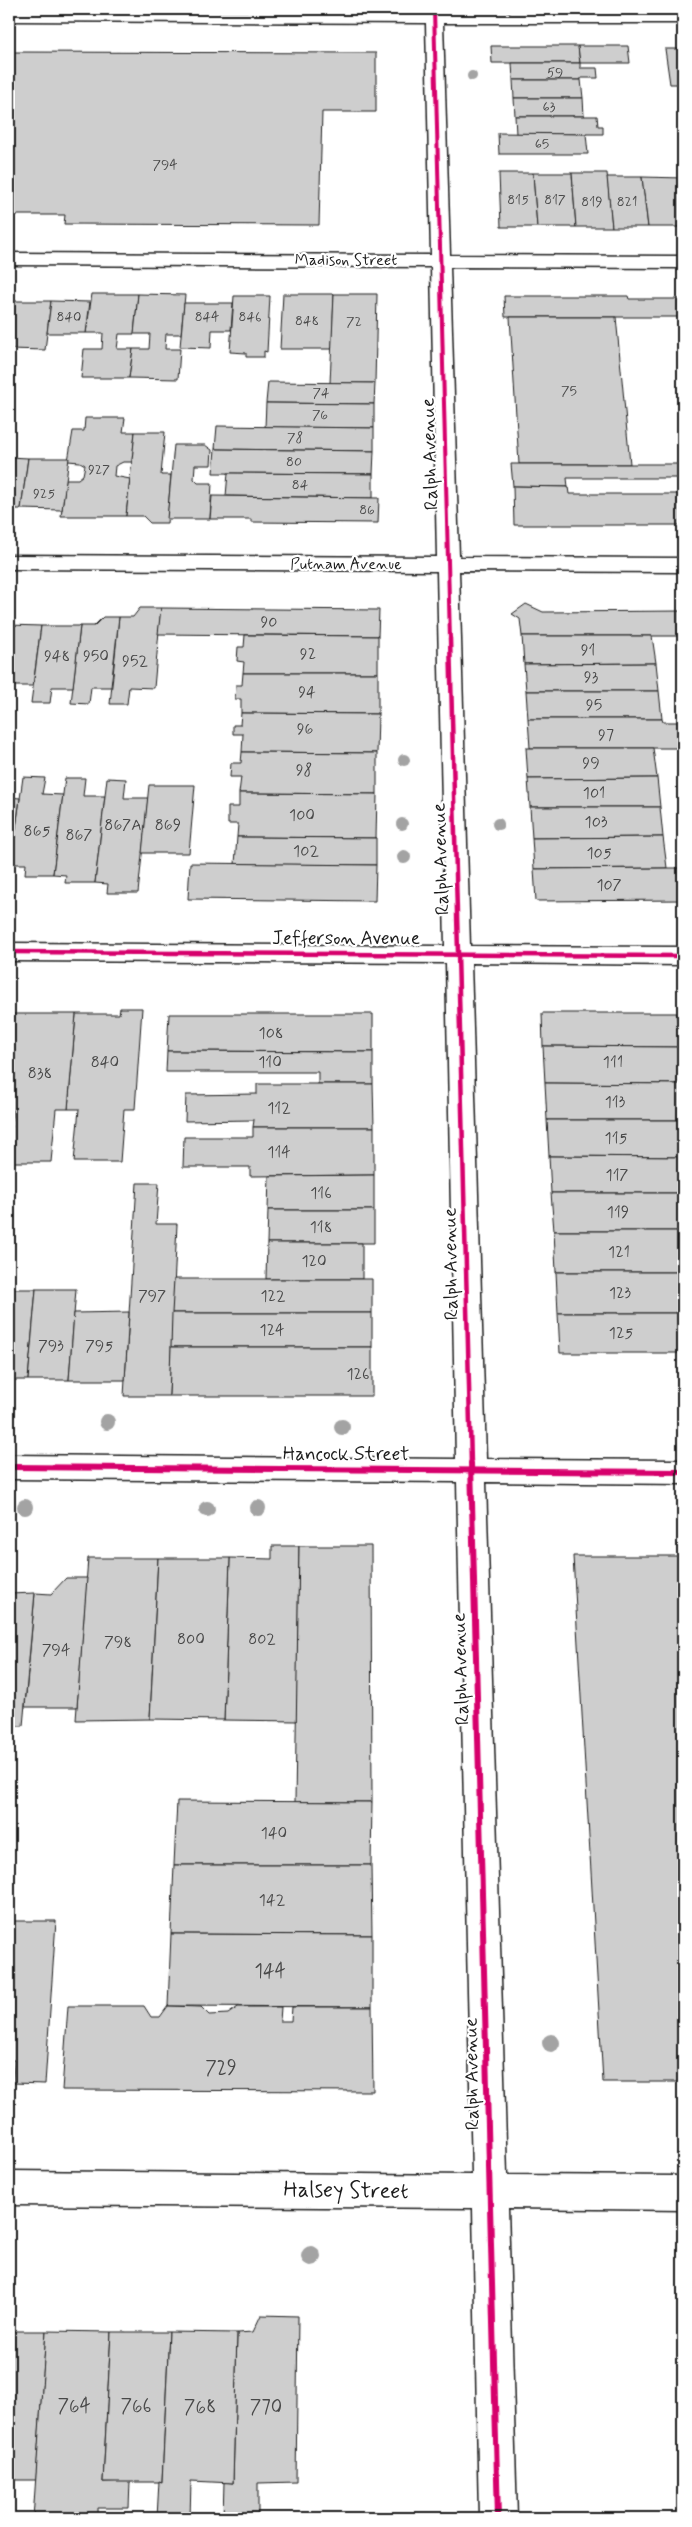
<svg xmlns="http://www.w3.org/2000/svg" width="692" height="2527" font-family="Mynerve,sans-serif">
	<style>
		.building { fill: #cecece; stroke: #1c1c1c }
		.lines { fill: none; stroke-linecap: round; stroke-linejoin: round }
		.minor-casing { stroke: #1c1c1c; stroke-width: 3 }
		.minor { fill: #fff; fill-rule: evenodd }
		.cycleway-far2-casing { stroke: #fff; stroke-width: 6 }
		.cycleway-far1-casing { stroke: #fff; stroke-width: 8 }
		.cycleway-casing { stroke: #fff; stroke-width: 9 }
		.cycleway-far2 { stroke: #d6006c; stroke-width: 4 }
		.cycleway-far1 { stroke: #d6006c; stroke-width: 4.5 }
		.cycleway { stroke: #d6006c; stroke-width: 6 }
		.tree { fill: #a3a3a3 }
		.labels { text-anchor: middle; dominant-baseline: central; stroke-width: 4.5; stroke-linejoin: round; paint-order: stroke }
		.far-number-label { font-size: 14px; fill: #484848 }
		.far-street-label { font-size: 16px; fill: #1c1c1c; stroke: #fff }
		.number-label { font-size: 16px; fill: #484848 }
		.street-label { font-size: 19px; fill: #1c1c1c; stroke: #fff }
		.near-number-label { font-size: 19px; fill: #484848 }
		.near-street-label { font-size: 22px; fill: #1c1c1c; stroke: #fff }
	</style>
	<rect width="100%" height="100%" fill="#fff"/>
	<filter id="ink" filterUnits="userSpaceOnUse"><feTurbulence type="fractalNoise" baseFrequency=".02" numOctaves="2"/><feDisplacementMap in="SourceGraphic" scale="10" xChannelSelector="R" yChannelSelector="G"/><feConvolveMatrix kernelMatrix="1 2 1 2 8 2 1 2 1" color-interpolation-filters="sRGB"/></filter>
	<g filter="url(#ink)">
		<!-- building -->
		<g class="building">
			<polygon points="491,46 578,46 580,63 492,63"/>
			<polygon points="578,46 628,46 630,63 580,63"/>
			<polygon points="665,49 683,49 683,84 670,84"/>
			<polygon points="9,52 376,53 376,112 322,112 319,225 64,224 65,215 9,215"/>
			<polygon points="512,63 580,63 580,68 597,68 598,78 581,78 581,80 513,80"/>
			<polygon points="513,80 581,80 583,98 514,98"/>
			<polygon points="514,98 583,98 584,116 515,116"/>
			<polygon points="515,116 597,116 598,126 603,126 603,134 516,134"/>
			<polygon points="498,133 586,134 588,154 499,154"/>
			<polygon points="499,173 533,173 537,227 501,227"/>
			<polygon points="533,173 572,173 576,227 537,227"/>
			<polygon points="572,173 607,173 612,227 576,227"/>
			<polygon points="607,177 642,177 648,227 612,227"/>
			<polygon points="642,177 683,178 683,227 648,227"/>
			<polygon points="92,294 138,294 134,334 119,334 117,349 133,349 129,378 81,378 84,349 102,349 103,333 86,333"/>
			<polygon points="138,294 185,295 181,334 166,334 165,349 180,349 178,379 129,378 133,349 149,349 150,334 134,334"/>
			<polygon points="283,294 334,294 332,349 280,349"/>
			<polygon points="334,294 377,294 375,383 330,383"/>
			<polygon points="234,296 270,296 267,352 264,351 264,357 246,357 246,353 230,352"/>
			<polygon points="504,296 628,296 629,299 683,299 683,317 505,317"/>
			<polygon points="12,301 51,301 45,350 9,349 9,323"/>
			<polygon points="51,301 90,302 86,333 47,333"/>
			<polygon points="184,303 233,303 231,330 212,330 211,348 180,347"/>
			<polygon points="510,317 616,317 630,464 519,464"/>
			<polygon points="268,382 375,383 374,404 266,403"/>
			<polygon points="266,403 374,404 374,428 265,427"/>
			<polygon points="85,418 125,418 123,432 135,432 132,462 123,462 115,466 114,476 130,479 126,516 61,516 66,479 78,479 83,475 85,465 80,462 68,461 73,431 84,431"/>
			<polygon points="217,426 374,428 374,451 215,449"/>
			<polygon points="135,432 165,432 161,475 171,475 167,523 150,523 143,516 126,516"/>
			<polygon points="174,445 205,445 212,450 211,465 195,465 194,479 198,483 212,483 210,519 167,519"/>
			<polygon points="215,449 374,451 373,474 213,473"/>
			<polygon points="9,457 28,458 21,509 9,509"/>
			<polygon points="28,458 69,458 62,510 21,509"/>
			<polygon points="511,464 683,464 683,478 567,478 568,487 513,486"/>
			<polygon points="228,473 373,474 373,498 226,496"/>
			<polygon points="513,486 568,487 569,494 683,494 683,525 514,525"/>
			<polygon points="212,496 379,498 378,523 251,522 251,519 210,519"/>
			<polygon points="526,604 543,612 683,611 683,636 522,636 520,619 512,614"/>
			<polygon points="140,608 161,608 154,688 129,687 127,704 110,704 119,617 133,617"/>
			<polygon points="161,608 379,610 378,636 158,634"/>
			<polygon points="103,617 119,617 111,687 91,687 89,704 71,703 80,626 94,626"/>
			<polygon points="9,625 41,626 33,686 12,686 9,703"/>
			<polygon points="41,626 80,626 73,687 52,687 50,703 31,703"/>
			<polygon points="245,635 378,636 378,673 243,673 244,662 237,661 238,647 244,647"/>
			<polygon points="522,636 652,636 656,663 524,664"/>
			<polygon points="656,663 659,691 526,691 524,664"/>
			<polygon points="243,673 378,673 378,714 241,713 241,699 235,699 236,685 242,685"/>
			<polygon points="526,691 659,691 662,719 528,719"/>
			<polygon points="241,713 378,714 377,753 242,752 243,734 233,734 233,725 240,725"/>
			<polygon points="528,719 662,719 663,722 683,722 683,748 530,748"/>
			<polygon points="526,748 653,748 657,778 528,779"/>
			<polygon points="242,752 377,753 377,794 239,793 241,777 230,777 231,763 241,763"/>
			<polygon points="23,777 45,778 42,794 63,795 53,874 25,874 26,864 11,864"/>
			<polygon points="65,778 85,778 83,796 105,796 95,883 65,883 66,875 53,874"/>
			<polygon points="107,778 126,779 124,798 148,798 138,893 107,893 108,884 95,883"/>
			<polygon points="657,778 660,807 530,807 528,779"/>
			<polygon points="149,785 195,785 189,853 142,853"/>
			<polygon points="239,793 377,794 376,838 237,837 238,824 228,824 228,807 239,807"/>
			<polygon points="9,797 20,798 11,864 9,864"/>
			<polygon points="530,807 660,807 663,837 532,838"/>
			<polygon points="237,837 376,838 376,865 235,864"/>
			<polygon points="663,837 667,868 534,869 532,838"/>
			<polygon points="190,863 376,865 375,901 188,899"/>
			<polygon points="667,868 683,868 683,900 536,901 534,869"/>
			<polygon points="120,1008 142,1008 135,1109 124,1109 120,1162 74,1162 79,1109 68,1109 76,1014 119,1014"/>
			<polygon points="542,1013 677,1013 680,1047 543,1046"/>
			<polygon points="11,1014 76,1014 68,1109 56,1109 51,1162 9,1162 12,1109 9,1109 9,1037"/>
			<polygon points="169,1014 373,1014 373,1052 167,1051"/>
			<polygon points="677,1016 683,1016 683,1047 680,1047"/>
			<polygon points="543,1046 680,1047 683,1084 545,1083"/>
			<polygon points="167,1051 373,1052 373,1084 318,1084 318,1072 166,1072"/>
			<polygon points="545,1083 683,1084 683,1120 547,1120"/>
			<polygon points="257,1084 373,1084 374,1127 253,1127 254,1120 185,1121 186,1095 257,1094"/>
			<polygon points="547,1120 683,1120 683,1157 549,1156"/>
			<polygon points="253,1127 374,1127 374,1175 250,1176 250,1167 183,1167 184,1137 253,1137"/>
			<polygon points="549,1156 683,1157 683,1193 551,1193"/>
			<polygon points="374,1175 374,1210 268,1210 269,1176"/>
			<polygon points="137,1183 159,1183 156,1224 177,1224 169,1396 124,1396"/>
			<polygon points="551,1193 683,1193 683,1231 554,1231"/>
			<polygon points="268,1210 374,1210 374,1243 267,1243"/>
			<polygon points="554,1231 683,1231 683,1272 556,1272"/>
			<polygon points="267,1243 362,1243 362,1279 266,1279"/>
			<polygon points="556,1272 683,1272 683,1313 558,1313"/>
			<polygon points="174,1279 372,1279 372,1313 172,1313"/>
			<polygon points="9,1289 36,1289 28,1380 9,1380"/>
			<polygon points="36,1289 76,1289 69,1380 28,1380"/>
			<polygon points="129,1312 125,1380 69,1380 74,1313"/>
			<polygon points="172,1313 372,1313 372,1347 171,1347"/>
			<polygon points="558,1313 683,1313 683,1353 560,1353"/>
			<polygon points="171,1347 372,1347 372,1396 169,1396"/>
			<polygon points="272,1546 299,1546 297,1721 224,1720 230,1558 272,1559"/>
			<polygon points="299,1546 371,1546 372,1802 295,1802"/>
			<polygon points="573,1556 683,1556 683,2082 603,2082"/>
			<polygon points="88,1558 158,1558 150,1719 76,1720"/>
			<polygon points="158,1558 230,1558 224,1720 150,1719"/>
			<polygon points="66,1578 87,1578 77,1707 25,1707 35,1593 51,1594"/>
			<polygon points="35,1593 23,1726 9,1726 9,1594"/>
			<polygon points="177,1801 372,1802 371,1865 174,1865"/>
			<polygon points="174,1865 371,1865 372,1935 171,1934"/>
			<polygon points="9,1921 56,1921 45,2084 13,2083 14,2060 9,2060"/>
			<polygon points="171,1934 372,1935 372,2007 168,2006"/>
			<polygon points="68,2006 144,2006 151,2017 160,2017 168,2006 201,2007 209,2015 228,2014 238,2007 281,2007 280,2021 291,2021 292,2007 372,2007 373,2091 62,2090"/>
			<polygon points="261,2315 298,2316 296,2482 258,2483 258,2518 223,2518 224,2482 233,2483 237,2333 253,2332"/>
			<polygon points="9,2331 46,2331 36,2480 9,2480"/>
			<polygon points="46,2331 111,2332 103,2482 130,2481 129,2508 98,2508 98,2518 33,2518"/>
			<polygon points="111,2332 169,2332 162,2482 103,2482"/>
			<polygon points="169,2332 237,2333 233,2483 191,2481 190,2518 157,2518 159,2481 162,2482"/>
		</g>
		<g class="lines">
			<defs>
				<polygon id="minor" points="425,9 443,9 443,12 683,13 683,23 443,23 450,255 683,256 683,268 450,267 459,557 683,558 683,572 459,571 470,946 683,947 683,965 471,963 486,1459 683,1460 683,1484 486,1482 507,2175 683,2176 683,2210 508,2208 517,2518 479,2518 473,2208 9,2205 9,2171 472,2175 457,1482 9,1479 9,1455 456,1459 446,963 9,961 9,943 445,946 437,571 9,569 9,555 437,557 431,267 9,265 9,253 431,255 426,23 9,21 9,11 425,12"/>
			</defs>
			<!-- minor casing -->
			<use href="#minor" class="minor-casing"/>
			<!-- minor -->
			<use href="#minor" class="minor"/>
			<defs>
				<polyline id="cycleway-far2" points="434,9 450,640"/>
				<g id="cycleway-far1">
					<polyline points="450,638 471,1464"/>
					<polyline points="9,952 683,956"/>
				</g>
				<g id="cycleway">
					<polyline points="471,1463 498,2518"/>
					<polyline points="9,1467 683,1472"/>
				</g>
			</defs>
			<!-- cycleway-far2 casing -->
			<use href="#cycleway-far2" class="cycleway-far2-casing"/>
			<!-- cycleway-far1 casing -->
			<use href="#cycleway-far1" class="cycleway-far1-casing"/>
			<!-- cycleway casing -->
			<use href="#cycleway" class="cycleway-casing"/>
			<!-- cycleway-far2 -->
			<use href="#cycleway-far2" class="cycleway-far2"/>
			<!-- cycleway-far1 -->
			<use href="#cycleway-far1" class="cycleway-far1"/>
			<!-- cycleway -->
			<use href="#cycleway" class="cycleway"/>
		</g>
		<!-- trees -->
		<g class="tree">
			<circle cx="472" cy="76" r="5"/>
			<circle cx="404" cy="760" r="6"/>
			<circle cx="402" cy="824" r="6"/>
			<circle cx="498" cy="824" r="6"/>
			<circle cx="404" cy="857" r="7"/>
			<circle cx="107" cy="1422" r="8"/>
			<circle cx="342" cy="1427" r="8"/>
			<circle cx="25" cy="1507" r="8"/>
			<circle cx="258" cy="1508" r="8"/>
			<circle cx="207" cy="1509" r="8"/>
			<circle cx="551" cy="2043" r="9"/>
			<circle cx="311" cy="2256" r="10"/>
		</g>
	</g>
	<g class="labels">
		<!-- far-number labels -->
		<g class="far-number-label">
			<text x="555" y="73">59</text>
			<text x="549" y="107">63</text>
			<text x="542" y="144">65</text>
			<text x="165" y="165">794</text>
			<text x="518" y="200">815</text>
			<text x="555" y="200">817</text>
			<text x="592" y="202">819</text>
			<text x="627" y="202">821</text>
			<text x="69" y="317">840</text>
			<text x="207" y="317">844</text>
			<text x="250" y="317">846</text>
			<text x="307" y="321">848</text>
			<text x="354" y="322">72</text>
			<text x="569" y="391">75</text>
			<text x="321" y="393">74</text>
			<text x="320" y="415">76</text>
			<text x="295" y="438">78</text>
			<text x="294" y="462">80</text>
			<text x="99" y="470">927</text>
			<text x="300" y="485">84</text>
			<text x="44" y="494">925</text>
			<text x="367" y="510">86</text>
		</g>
		<!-- far-street labels -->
		<g class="far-street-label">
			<text x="346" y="260">Madison Street</text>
			<text x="346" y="564">Putnam Avenue</text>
		</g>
		<!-- number labels -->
		<g class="number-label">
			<text x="269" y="622">90</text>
			<text x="588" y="650">91</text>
			<text x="308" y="654">92</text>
			<text x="57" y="656">948</text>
			<text x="96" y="656">950</text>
			<text x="135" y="661">952</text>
			<text x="591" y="677">93</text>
			<text x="307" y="692">94</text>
			<text x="594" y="705">95</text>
			<text x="305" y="729">96</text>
			<text x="606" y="735">97</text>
			<text x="591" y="763">99</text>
			<text x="304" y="770">98</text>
			<text x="594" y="793">101</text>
			<text x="302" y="815">100</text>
			<text x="596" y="822">103</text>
			<text x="123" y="825">867A</text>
			<text x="168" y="825">869</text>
			<text x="37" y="831">865</text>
			<text x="79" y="835">867</text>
			<text x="306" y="851">102</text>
			<text x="599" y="853">105</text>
			<text x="609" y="885">107</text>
			<text x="271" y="1033">108</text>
			<text x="105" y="1062">840</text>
			<text x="270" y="1062">110</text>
			<text x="613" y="1062">111</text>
			<text x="40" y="1073">838</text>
			<text x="615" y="1102">113</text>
			<text x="279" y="1108">112</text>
			<text x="616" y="1138">115</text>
			<text x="279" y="1152">114</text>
			<text x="617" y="1175">117</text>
			<text x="321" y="1193">116</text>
			<text x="618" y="1212">119</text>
			<text x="321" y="1227">118</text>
			<text x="619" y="1252">121</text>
			<text x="314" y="1261">120</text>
			<text x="620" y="1293">123</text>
			<text x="152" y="1296">797</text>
			<text x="273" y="1296">122</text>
			<text x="272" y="1330">124</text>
			<text x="621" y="1333">125</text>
			<text x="51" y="1346">793</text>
			<text x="99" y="1346">795</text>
			<text x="358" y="1374">126</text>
			<text x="191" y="1639">800</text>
			<text x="262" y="1639">802</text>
			<text x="118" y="1642">798</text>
			<text x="56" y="1650">794</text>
			<text x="274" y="1833">140</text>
			<text x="272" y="1900">142</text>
		</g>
		<!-- street labels -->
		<g class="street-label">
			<text transform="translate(430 454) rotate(-92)">Ralph Avenue</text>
			<text transform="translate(441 859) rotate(-92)">Ralph Avenue</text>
			<text x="346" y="938">Jefferson Avenue</text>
			<text transform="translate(451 1264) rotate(-91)">Ralph Avenue</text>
			<text x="346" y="1454">Hancock Street</text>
			<text transform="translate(461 1669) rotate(-92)">Ralph Avenue</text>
			<text transform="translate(472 2074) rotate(-91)">Ralph Avenue</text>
		</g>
		<!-- near-number labels -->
		<g class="near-number-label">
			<text x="270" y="1971">144</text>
			<text x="221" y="2068">729</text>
			<text x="74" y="2406">764</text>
			<text x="136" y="2406">766</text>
			<text x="200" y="2407">768</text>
			<text x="266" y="2407">770</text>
		</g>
		<!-- near-street labels -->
		<g class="near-street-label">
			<text transform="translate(346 2191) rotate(1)">Halsey Street</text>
		</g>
	</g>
	<!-- margin -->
	<rect width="692" height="2527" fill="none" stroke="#fff" stroke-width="30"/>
	<rect x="15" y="15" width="662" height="2497" fill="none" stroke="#1c1c1c" stroke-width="2" filter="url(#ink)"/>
</svg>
